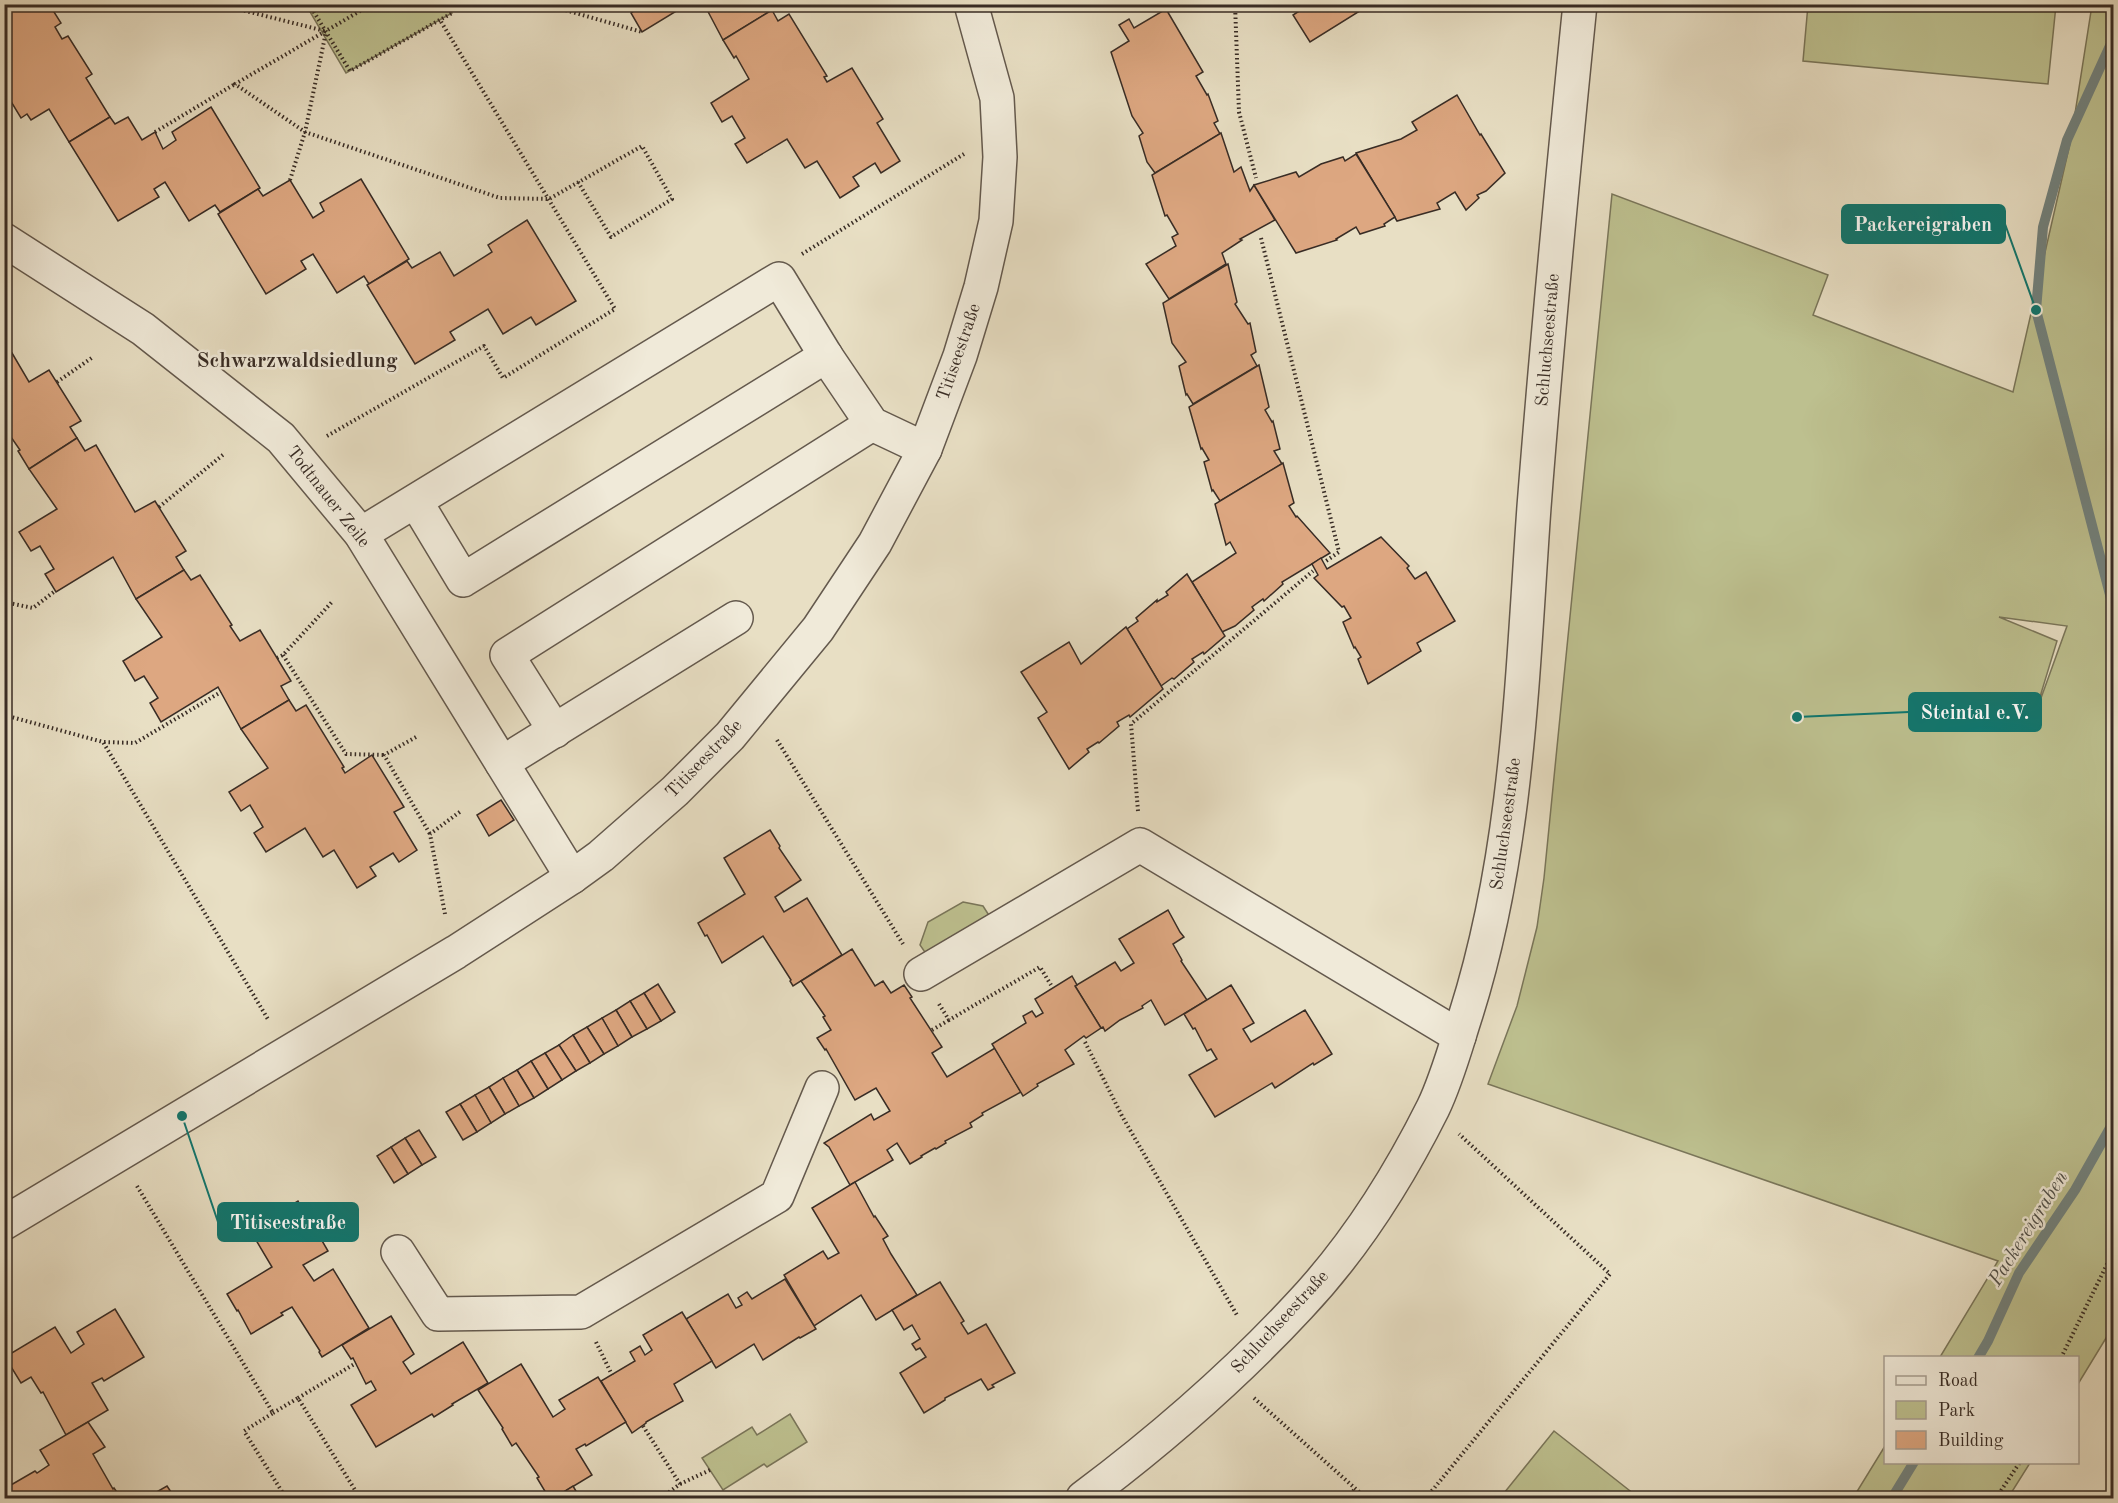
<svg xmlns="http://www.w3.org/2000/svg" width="2118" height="1503" font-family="'Old Standard TT',serif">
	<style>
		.green { fill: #bdc08f; stroke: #7a765a; stroke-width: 1.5; fill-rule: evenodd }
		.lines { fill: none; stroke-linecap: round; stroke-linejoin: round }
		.stream { stroke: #72827e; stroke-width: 10 }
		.building { fill: #dda781; stroke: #382c25; stroke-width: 1.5 }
		.minor-casing { stroke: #64594d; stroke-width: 36 }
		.path { stroke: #382c25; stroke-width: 4; stroke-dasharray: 1.5 3; stroke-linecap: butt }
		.minor { stroke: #f0ead9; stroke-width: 33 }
		.labels { text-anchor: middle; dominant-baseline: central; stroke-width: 5; stroke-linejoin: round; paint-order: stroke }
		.street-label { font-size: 18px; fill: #382c25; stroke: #f0ead9 }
		.water-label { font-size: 20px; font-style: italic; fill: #50504a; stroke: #f0ead9 }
		.quarter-label { font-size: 21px; font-weight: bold; fill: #382c25; stroke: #f0ead9 }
		.leader { fill: none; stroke: #0f766e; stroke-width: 2 }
		.callout-dot { fill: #0f766e; stroke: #f0ead9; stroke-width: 2 }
		.callout { fill: #0f766e; stroke: #0f766e; stroke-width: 2 }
		.callout-label { font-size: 20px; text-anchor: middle; font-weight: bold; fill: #fff }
	</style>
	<rect width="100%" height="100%" fill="#e8dfc4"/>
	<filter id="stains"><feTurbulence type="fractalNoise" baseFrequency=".00333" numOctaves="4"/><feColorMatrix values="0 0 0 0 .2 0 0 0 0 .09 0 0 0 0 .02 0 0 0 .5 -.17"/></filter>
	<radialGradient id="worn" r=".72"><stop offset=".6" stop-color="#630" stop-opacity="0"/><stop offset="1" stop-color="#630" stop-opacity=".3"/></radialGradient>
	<!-- green -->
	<g class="green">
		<polygon points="306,5 447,5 452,13 346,73"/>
		<polygon points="1808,5 2056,5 2048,84 1803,61"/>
		<path d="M2092 5H2114V1325L2078 1384V1358L1940 1357 1998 1261 1488 1084 1517 1006 1537 927 1544 878 1612 194 1828 275 1813 315 2013 392 2071 139ZM1999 617 2067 626 2032 723 2057 641Z"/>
		<polygon points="963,902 983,906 999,931 933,964 920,945 928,922"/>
		<polygon points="790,1414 807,1442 767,1467 764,1464 723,1490 702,1458 752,1427 757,1435"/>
		<polygon points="1554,1431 1639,1498 1500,1498"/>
		<polygon points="1885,1446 1886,1462 2030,1463 2008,1498 1853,1498"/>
	</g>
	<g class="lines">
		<!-- stream -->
		<g class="stream">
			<polyline points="2114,37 2067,140 2043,227 2036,310 2114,610"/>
			<polyline points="1978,1358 1988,1341 2019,1273 2075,1190 2114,1121"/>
			<polyline points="1892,1498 1914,1462"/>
		</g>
	</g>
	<!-- building -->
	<g class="building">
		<polygon points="4,4 49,4 61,23 55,27 62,39 68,36 92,74 86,78 110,117 69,142 49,109 31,120 27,114 21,118 4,90"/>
		<polygon points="638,4 688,4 642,32 631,13 640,7"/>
		<polygon points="704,4 769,4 772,10 723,40"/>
		<polygon points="1310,4 1371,4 1310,42 1293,15"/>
		<polygon points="1166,9 1203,72 1196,76 1207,95 1208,94 1218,121 1214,123 1220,134 1155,173 1147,162 1139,136 1143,133 1132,116 1111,52 1129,41 1119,25 1129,19 1134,28"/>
		<polygon points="772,10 778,21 789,14 827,76 824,77 827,82 852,68 883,119 877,123 900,161 881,173 875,163 853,177 859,186 840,198 817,161 805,168 787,139 747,163 735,144 745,138 732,116 722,122 711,103 749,79 736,56 734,58 723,40"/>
		<polygon points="1457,95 1480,135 1481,134 1505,173 1486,191 1477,195 1479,198 1466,210 1455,192 1437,203 1440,209 1397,221 1356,153 1401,139 1417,130 1412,122"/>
		<polygon points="211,107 260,188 220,212 215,205 189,221 165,182 154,189 159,197 118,221 69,142 110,117 115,124 128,117 142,140 155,132 163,149 176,140 172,132"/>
		<polygon points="1221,133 1234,172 1241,167 1250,191 1254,185 1275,220 1240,239 1242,240 1222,253 1226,264 1169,299 1146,264 1176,246 1172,237 1178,234 1167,215 1165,216 1152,175"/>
		<polygon points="1356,154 1395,217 1384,224 1385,226 1360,234 1356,227 1336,239 1337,240 1296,253 1254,185 1296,172 1299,177 1321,164 1343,157 1345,161"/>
		<polygon points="361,179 409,259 369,284 364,276 337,293 313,254 301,261 306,269 266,294 218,214 258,189 263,196 290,180 313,218 324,211 320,203"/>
		<polygon points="527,220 576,301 536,325 531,317 503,334 488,309 450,332 455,340 415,364 367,285 407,261 412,268 440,252 454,276 492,252 488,245"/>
		<polygon points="1228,264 1237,302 1235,304 1248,324 1250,323 1256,352 1251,355 1257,366 1193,404 1187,394 1186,395 1179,366 1186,362 1172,343 1163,303"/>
		<polygon points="12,353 29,382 49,370 81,421 70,427 77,438 29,469 18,451 20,450 4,427 4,358"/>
		<polygon points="1259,365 1269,407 1265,410 1272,422 1273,421 1280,449 1274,451 1282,464 1220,501 1213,490 1212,491 1204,462 1209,460 1202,448 1201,449 1189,407"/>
		<polygon points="77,438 85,451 96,445 135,512 155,501 186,551 176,557 184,570 136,599 113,557 56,592 45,574 54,569 40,546 31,551 19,532 57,509 29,469"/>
		<polygon points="1283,463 1294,503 1289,506 1296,517 1297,516 1330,553 1282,582 1283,584 1264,601 1263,599 1252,607 1254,610 1235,626 1222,632 1192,582 1236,553 1230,542 1226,545 1215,504"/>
		<polygon points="1381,537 1409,566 1407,568 1415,579 1426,572 1455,621 1417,643 1421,651 1368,684 1358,659 1361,657 1355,647 1354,648 1343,622 1351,618 1344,606 1342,607 1314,578 1318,575 1312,564 1321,558 1327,569"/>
		<polygon points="184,570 191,580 200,575 232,625 230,626 240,641 260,630 291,681 281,686 289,700 241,729 218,687 161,722 150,703 158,698 144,676 135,681 123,661 162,637 136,599"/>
		<polygon points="1187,574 1225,636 1204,654 1203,652 1192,659 1194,662 1174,679 1172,678 1161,686 1127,629 1138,621 1136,618 1157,600 1157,602 1168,595 1166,592"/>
		<polygon points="1126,627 1163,689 1130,717 1129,715 1117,722 1119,726 1099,743 1098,742 1087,749 1089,752 1069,769 1038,718 1047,712 1021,672 1069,642 1081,664"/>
		<polygon points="289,700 296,711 306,705 344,767 342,768 345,773 372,755 404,807 394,812 417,850 399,862 393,853 370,867 376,876 357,888 334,850 323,857 305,828 266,852 254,833 263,827 250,805 241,811 229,792 268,768 241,729"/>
		<polygon points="501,800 514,820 489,836 477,815"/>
		<polygon points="770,830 780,846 779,848 801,880 775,897 784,912 807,898 842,955 793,986 790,981 791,980 763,936 722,963 707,935 705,936 698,923 745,894 724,858"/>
		<polygon points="1168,910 1180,932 1184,937 1173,944 1182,960 1181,961 1207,1000 1165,1025 1151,1000 1142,1006 1143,1008 1120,1020 1105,1031 1103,1027 1101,1028 1075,986 1115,962 1121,971 1134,963 1119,939"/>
		<polygon points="852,949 875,986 883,981 891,993 904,985 912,997 910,998 942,1047 932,1053 947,1077 995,1048 1021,1092 982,1113 983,1115 970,1123 972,1127 945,1141 946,1143 936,1149 935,1148 921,1156 922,1157 910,1164 897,1143 887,1150 893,1160 850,1185 829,1147 824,1143 871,1114 874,1120 890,1111 876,1088 855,1100 826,1049 825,1050 817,1038 831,1030 823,1017 825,1016 801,981"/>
		<polygon points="1072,976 1077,985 1075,986 1101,1028 1086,1038 1084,1036 1065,1050 1074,1064 1037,1084 1038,1086 1023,1096 992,1044 1026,1023 1023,1016 1032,1011 1036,1017 1043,1013 1035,999"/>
		<polygon points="658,984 675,1012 661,1021 644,993"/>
		<polygon points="1231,985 1254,1023 1243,1029 1251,1042 1305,1010 1332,1054 1314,1065 1313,1063 1275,1088 1272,1083 1215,1117 1189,1075 1217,1059 1211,1049 1207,1051 1195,1028 1193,1029 1184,1014"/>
		<polygon points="644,993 661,1021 647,1029 630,1001"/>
		<polygon points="630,1001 647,1029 632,1037 616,1010"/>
		<polygon points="616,1010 632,1037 618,1046 602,1018"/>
		<polygon points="602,1018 618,1046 604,1054 587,1027"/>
		<polygon points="587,1027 604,1054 590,1063 573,1035"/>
		<polygon points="573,1035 590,1063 576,1071 559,1045"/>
		<polygon points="559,1045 576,1071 562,1080 545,1053"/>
		<polygon points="545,1053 562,1080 548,1089 531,1061"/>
		<polygon points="531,1061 548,1089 534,1098 517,1070"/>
		<polygon points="517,1070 534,1098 519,1106 503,1078"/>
		<polygon points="503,1078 519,1106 505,1114 489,1087"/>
		<polygon points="489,1087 505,1114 491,1123 475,1095"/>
		<polygon points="475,1095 491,1123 477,1132 460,1104"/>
		<polygon points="460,1104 477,1132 463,1140 446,1112"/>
		<polygon points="419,1130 436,1157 422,1165 405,1138"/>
		<polygon points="405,1138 422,1165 408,1174 391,1147"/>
		<polygon points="391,1147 408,1174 394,1183 377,1156"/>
		<polygon points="855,1182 874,1217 875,1216 888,1236 883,1239 891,1254 917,1295 876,1320 861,1295 814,1326 784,1275 823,1251 828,1259 839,1253 812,1208"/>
		<polygon points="298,1201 315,1233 317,1232 328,1251 303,1265 314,1281 333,1269 369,1328 322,1357 319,1352 320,1351 292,1307 281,1313 283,1315 251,1334 238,1310 237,1311 227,1294 272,1267 250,1230"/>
		<polygon points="785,1279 816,1329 800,1338 799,1337 763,1360 754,1344 716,1368 686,1319 728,1294 736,1308 742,1305 738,1298 747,1292 752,1299"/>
		<polygon points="940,1282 964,1321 961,1323 968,1334 986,1324 1015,1373 992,1385 994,1387 988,1390 981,1379 945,1398 945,1400 924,1413 900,1373 926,1357 920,1348 916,1350 912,1344 920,1339 912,1325 904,1330 892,1310"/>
		<polygon points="115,1309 144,1357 104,1381 102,1378 92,1383 108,1410 66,1435 43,1392 41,1393 31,1377 21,1383 5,1357 55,1327 71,1353 84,1344 77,1332"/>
		<polygon points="682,1312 712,1361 674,1384 683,1401 646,1422 646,1423 632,1433 601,1381 635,1361 630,1352 640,1346 645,1355 652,1350 643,1335"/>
		<polygon points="391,1316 414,1354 403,1362 411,1374 463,1342 488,1383 452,1404 453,1405 434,1417 432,1414 376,1447 351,1405 376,1390 371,1381 366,1384 353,1358 351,1359 342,1345"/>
		<polygon points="521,1364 553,1417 565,1409 559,1400 598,1377 626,1422 586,1446 585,1444 576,1449 592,1475 554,1498 549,1498 537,1478 539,1477 516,1443 512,1446 502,1429 503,1428 478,1390"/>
		<polygon points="88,1422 105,1447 93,1454 113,1489 114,1488 121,1498 4,1498 4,1489 35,1471 37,1473 49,1465 40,1450"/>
		<polygon points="167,1486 175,1498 146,1498"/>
		<polygon points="573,1486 580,1498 554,1498"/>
	</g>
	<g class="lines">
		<defs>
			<g id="minor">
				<polyline points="4,240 143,329 281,438 361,534 572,877"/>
				<polyline points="416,502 463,580 826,356"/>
				<polyline points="361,534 779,279 826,356 872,424 925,449"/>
				<polyline points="555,731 507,655 872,424"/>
				<polyline points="502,763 736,618"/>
				<polyline points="921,974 1140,845 1459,1036"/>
				<polyline points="4,1223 456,952 572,877 601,856 675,791 730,736 818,629 875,543 925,449 960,356 981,287 996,221 1000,157 997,98 971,4"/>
				<polyline points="398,1252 438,1314 581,1312 777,1196 822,1088"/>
				<path d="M1083 1498C1159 1441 1234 1376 1299 1306 1353 1249 1398 1178 1433 1108 1447 1079 1456 1045 1466 1014 1518 850 1522 677 1534 507 1547 339 1563 172 1580 4"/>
			</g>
		</defs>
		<!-- minor casing -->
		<use href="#minor" class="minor-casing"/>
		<!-- path -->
		<g class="path">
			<polyline points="218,4 325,31"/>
			<polyline points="309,4 350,71 452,13 447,4"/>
			<polyline points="372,4 235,84 305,132 500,198 549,199 642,146 672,199 611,237 578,182"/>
			<polyline points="544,4 642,32"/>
			<polyline points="1235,4 1239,112 1256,178"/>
			<polyline points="1069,7 1072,4"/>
			<polyline points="155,132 235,84"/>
			<polyline points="290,180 305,132 326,32"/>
			<polyline points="1261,238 1339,552 1326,561"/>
			<polyline points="802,254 964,154"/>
			<polyline points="57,382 93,357"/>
			<polyline points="327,436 484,346 503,378 615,309 440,20"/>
			<polyline points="159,507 224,454"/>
			<polyline points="4,602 33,608 55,591"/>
			<polyline points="283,655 346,754 384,755"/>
			<polyline points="277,658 283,655 332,602"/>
			<polyline points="4,715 103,742 269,1021"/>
			<polyline points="416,737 384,755 430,834"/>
			<polyline points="777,740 903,944"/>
			<polyline points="104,742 135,743 221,692"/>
			<polyline points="1138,811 1131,724 1313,571"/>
			<polyline points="445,914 430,834 461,811"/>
			<polyline points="4,916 11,927 4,932"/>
			<polyline points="939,1004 949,1020 1040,967 1051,985"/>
			<polyline points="932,1030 949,1020"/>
			<polyline points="1085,1042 1122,1116 1238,1317"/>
			<polyline points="137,1186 273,1413 244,1431 286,1498"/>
			<polyline points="596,1342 612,1375"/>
			<polyline points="2061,1358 2114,1250"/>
			<polyline points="298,1398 356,1363"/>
			<polyline points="1254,1398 1366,1498"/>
			<polyline points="273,1413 298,1398 360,1498"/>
			<polyline points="643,1426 680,1484 661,1498"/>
			<polyline points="680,1484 710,1470"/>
			<polyline points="1347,1498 1355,1489"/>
			<polyline points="1426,1498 1610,1274 1459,1134"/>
			<polyline points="1996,1498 2020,1462"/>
		</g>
		<!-- minor -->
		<use href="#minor" class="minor"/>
	</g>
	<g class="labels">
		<!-- street labels -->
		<g class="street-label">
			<text transform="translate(1548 340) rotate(-85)">Schluchseestraße</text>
			<text transform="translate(959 352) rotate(-71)">Titiseestraße</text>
			<text transform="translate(328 497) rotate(52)">Todtnauer Zeile</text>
			<text transform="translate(704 759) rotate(-46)">Titiseestraße</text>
			<text transform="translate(1506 824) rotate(-82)">Schluchseestraße</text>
			<text transform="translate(1280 1322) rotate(-47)">Schluchseestraße</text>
		</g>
		<!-- water labels -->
		<g class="water-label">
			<text transform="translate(2029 1229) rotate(-58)">Packereigraben</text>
		</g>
		<!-- quarter labels -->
		<g class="quarter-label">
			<text x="297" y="361">Schwarzwaldsiedlung</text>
		</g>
	</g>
	<!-- callouts -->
	<path class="leader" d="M2036 310L2005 224M1797 717L1909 712M182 1116L218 1222"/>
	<g class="callout-dot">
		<circle cx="2036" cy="310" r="6"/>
		<circle cx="1797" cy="717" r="6"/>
		<circle cx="182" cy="1116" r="6"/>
	</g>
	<g class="callout">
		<rect x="1842" y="205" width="163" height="38" rx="6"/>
		<rect x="1909" y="693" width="132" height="38" rx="6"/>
		<rect x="218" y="1203" width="140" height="38" rx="6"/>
	</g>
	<g class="callout-label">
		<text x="1923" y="231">Packereigraben</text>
		<text x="1975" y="719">Steintal e.V.</text>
		<text x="288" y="1229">Titiseestraße</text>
	</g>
	<!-- margin -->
	<rect width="2118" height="1503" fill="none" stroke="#e8dfc4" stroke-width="24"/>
	<rect x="6" y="6" width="2106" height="1491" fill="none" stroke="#382c25" stroke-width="3"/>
	<rect x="12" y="12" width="2094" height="1479" fill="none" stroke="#382c25" stroke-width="1.5"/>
	<!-- legend -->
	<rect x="1884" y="1356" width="195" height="108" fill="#f0ead9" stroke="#a69e91" stroke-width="1.5"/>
	<rect x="1896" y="1376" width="30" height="9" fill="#f0ead9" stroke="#a69e91" stroke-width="1.5"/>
	<text x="1938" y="1386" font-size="18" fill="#382c25">Road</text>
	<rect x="1896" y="1401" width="30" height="18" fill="#bdc08f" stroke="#a69e91" stroke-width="1.5"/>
	<text x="1938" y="1416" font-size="18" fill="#382c25">Park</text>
	<rect x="1896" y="1431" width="30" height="18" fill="#dda781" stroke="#a69e91" stroke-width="1.5"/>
	<text x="1938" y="1446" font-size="18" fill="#382c25">Building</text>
	<rect width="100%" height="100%" filter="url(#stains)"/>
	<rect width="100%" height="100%" fill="url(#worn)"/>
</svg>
